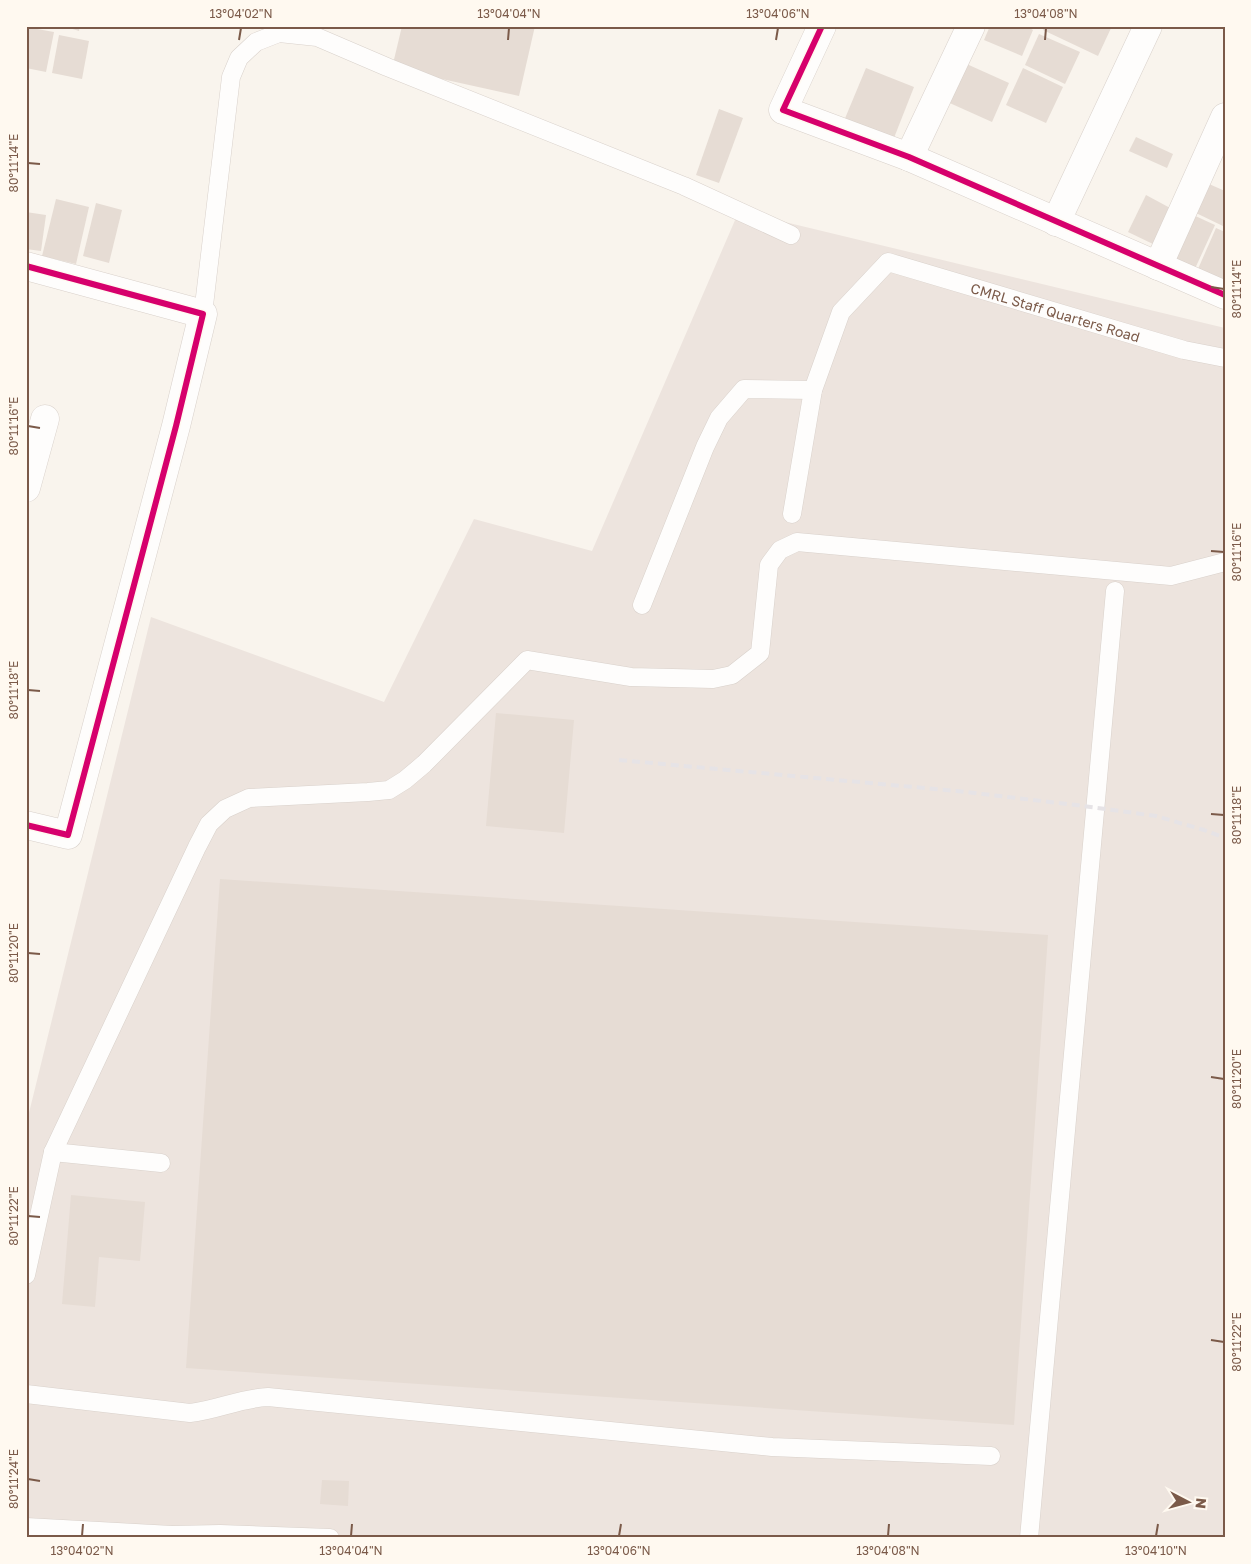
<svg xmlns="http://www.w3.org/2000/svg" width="1251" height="1564" font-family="'Golos Text',sans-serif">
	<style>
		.industrial { fill: #ede4de }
		.building { fill: #e6dcd4 }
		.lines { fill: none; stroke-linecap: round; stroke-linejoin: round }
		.service-casing { stroke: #d9d1cb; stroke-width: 19 }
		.minor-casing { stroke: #d9d1cb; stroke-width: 29 }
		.service { stroke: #fefdfc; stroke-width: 18 }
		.minor { stroke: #fefdfc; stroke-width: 28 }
		.rail { stroke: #e6e3e6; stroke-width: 4; stroke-dasharray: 8 5; stroke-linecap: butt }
		.cycleway-casing { stroke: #fff9f0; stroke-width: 9 }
		.cycleway { stroke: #d6006c; stroke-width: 6 }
		.ticks { fill: none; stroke: #7b5a49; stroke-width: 2 }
		.labels { text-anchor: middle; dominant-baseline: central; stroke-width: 4; stroke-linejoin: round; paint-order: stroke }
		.street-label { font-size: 14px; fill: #7b5a49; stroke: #fff9f0 }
		.neatline { fill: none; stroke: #7b5a49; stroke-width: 2 }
		.ticks-label { font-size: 12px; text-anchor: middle; fill: #7b5a49 }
	</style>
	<rect width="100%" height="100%" fill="#f9f4ed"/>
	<!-- industrial -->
	<polygon class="industrial" points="739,211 1225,328 1225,1538 26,1538 26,1125 151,617 384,702 474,519 592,551"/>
	<!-- building -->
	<g class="building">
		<polygon points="63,26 80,26 79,31"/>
		<polygon points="402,26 535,26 519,96 392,68"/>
		<polygon points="990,26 1026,26 1033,30 1022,56 984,40"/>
		<polygon points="1045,26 1112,26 1098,56 1043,30"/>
		<polygon points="26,27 54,32 46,72 26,68"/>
		<polygon points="1039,34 1080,52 1065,84 1025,65"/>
		<polygon points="59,35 89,41 82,79 52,73"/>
		<polygon points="960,61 1009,83 992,122 943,100"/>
		<polygon points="866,68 914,87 890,148 841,128"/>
		<polygon points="1023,68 1063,87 1046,123 1006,105"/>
		<polygon points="719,109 743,118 719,183 696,175"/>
		<polygon points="1136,137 1173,154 1167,168 1129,151"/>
		<polygon points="1209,184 1225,191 1225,227 1196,213"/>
		<polygon points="1146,195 1172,209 1155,245 1128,232"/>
		<polygon points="56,199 89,207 76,264 42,256"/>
		<polygon points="96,203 122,210 109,263 83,256"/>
		<polygon points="26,212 46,215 41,251 26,249"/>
		<polygon points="1191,214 1215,225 1193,273 1169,262"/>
		<polygon points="1216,228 1225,232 1225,281 1198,269"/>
		<polygon points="496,713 574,720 564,833 486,826"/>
		<polygon points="220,879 1048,935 1014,1425 186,1368"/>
		<polygon points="71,1195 145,1202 140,1261 99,1257 95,1307 62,1304"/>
		<polygon points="322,1480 349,1481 348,1506 320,1504"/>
	</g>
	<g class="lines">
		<defs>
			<g id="service">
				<polyline points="203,314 231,77 239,58 256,42 279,33 317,37 387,67 684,186 791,235"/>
				<path id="s1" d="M792 514 813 390 841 312 888 262 1184 350 1225 358"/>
				<polyline points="642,605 705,447 719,418 744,389 813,390"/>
				<polyline points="53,1152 161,1163"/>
				<polyline points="26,1275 53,1152 197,847 209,824 225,809 249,798 368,792 389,790 405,780 424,764 527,660 631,677 713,679 732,675 760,653 769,565 780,550 797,542 1171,576 1225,562"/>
				<path d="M26 1394 190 1413C217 1410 241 1398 268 1397L772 1447 991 1456"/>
				<polyline points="26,1527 172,1535 220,1534 330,1538"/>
				<polyline points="1029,1538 1115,591"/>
			</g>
			<g id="minor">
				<polyline points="822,26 783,110 909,157 1225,295"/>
				<polyline points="909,157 971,26"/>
				<polyline points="1056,222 1148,26"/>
				<polyline points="26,266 203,314 176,426 68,835 26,825"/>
				<polyline points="1158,266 1225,117"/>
				<polyline points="26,488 45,419"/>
			</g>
		</defs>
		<!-- service casing -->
		<use href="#service" class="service-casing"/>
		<!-- minor casing -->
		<use href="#minor" class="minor-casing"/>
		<!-- service -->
		<use href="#service" class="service"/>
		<!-- minor -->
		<use href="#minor" class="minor"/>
		<!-- rail -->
		<polyline class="rail" points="619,760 957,791 1076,805 1156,816 1204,830 1225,838"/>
		<defs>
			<g id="cycleway">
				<polyline points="822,26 783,110 909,157 1225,295"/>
				<polyline points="26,266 203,314 176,426 68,835 26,825"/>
			</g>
		</defs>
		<!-- cycleway casing -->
		<use href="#cycleway" class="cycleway-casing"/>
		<!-- cycleway -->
		<use href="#cycleway" class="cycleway"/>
	</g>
	<!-- ticks -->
	<path class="ticks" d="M239 40 241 28M508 40 509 28M776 40 778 28M1045 40 1046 28M28 163 40 164M1211 287 1224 289M28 426 40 428M1211 551 1224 552M28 690 40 691M1211 814 1224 815M28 953 40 954M1211 1077 1224 1079M28 1216 40 1217M1211 1340 1224 1342M28 1479 40 1481M82 1536 83 1524M351 1536 352 1524M619 1536 621 1524M888 1536 889 1524M1156 1536 1158 1524"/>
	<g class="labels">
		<!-- street labels -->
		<g class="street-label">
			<text stroke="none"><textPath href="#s1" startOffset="452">CMRL Staff Quarters Road</textPath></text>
		</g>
	</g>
	<!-- border -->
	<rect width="1251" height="1564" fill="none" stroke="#fff9f0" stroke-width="55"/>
	<!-- north arrow -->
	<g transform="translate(1188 1502) rotate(96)" stroke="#fff9f0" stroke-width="4" paint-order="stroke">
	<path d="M0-4L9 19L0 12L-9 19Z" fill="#7b5a49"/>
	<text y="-8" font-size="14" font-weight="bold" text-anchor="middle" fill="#7b5a49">N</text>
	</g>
	<rect x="28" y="28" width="1196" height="1508" class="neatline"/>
	<g class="ticks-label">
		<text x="241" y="18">13°04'02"N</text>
		<text x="509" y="18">13°04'04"N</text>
		<text x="778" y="18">13°04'06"N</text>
		<text x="1046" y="18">13°04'08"N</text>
		<text transform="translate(14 163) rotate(-90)" y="4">80°11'14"E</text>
		<text transform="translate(1237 289) rotate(-90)" y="4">80°11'14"E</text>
		<text transform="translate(14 426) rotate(-90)" y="4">80°11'16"E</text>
		<text transform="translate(1237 552) rotate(-90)" y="4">80°11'16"E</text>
		<text transform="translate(14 690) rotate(-90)" y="4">80°11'18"E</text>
		<text transform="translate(1237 815) rotate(-90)" y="4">80°11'18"E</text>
		<text transform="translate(14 953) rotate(-90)" y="4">80°11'20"E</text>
		<text transform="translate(1237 1079) rotate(-90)" y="4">80°11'20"E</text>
		<text transform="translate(14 1216) rotate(-90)" y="4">80°11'22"E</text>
		<text transform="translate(1237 1342) rotate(-90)" y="4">80°11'22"E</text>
		<text transform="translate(14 1479) rotate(-90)" y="4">80°11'24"E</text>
		<text x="82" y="1555">13°04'02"N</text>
		<text x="351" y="1555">13°04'04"N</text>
		<text x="619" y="1555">13°04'06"N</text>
		<text x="888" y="1555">13°04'08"N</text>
		<text x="1156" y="1555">13°04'10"N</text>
	</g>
</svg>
